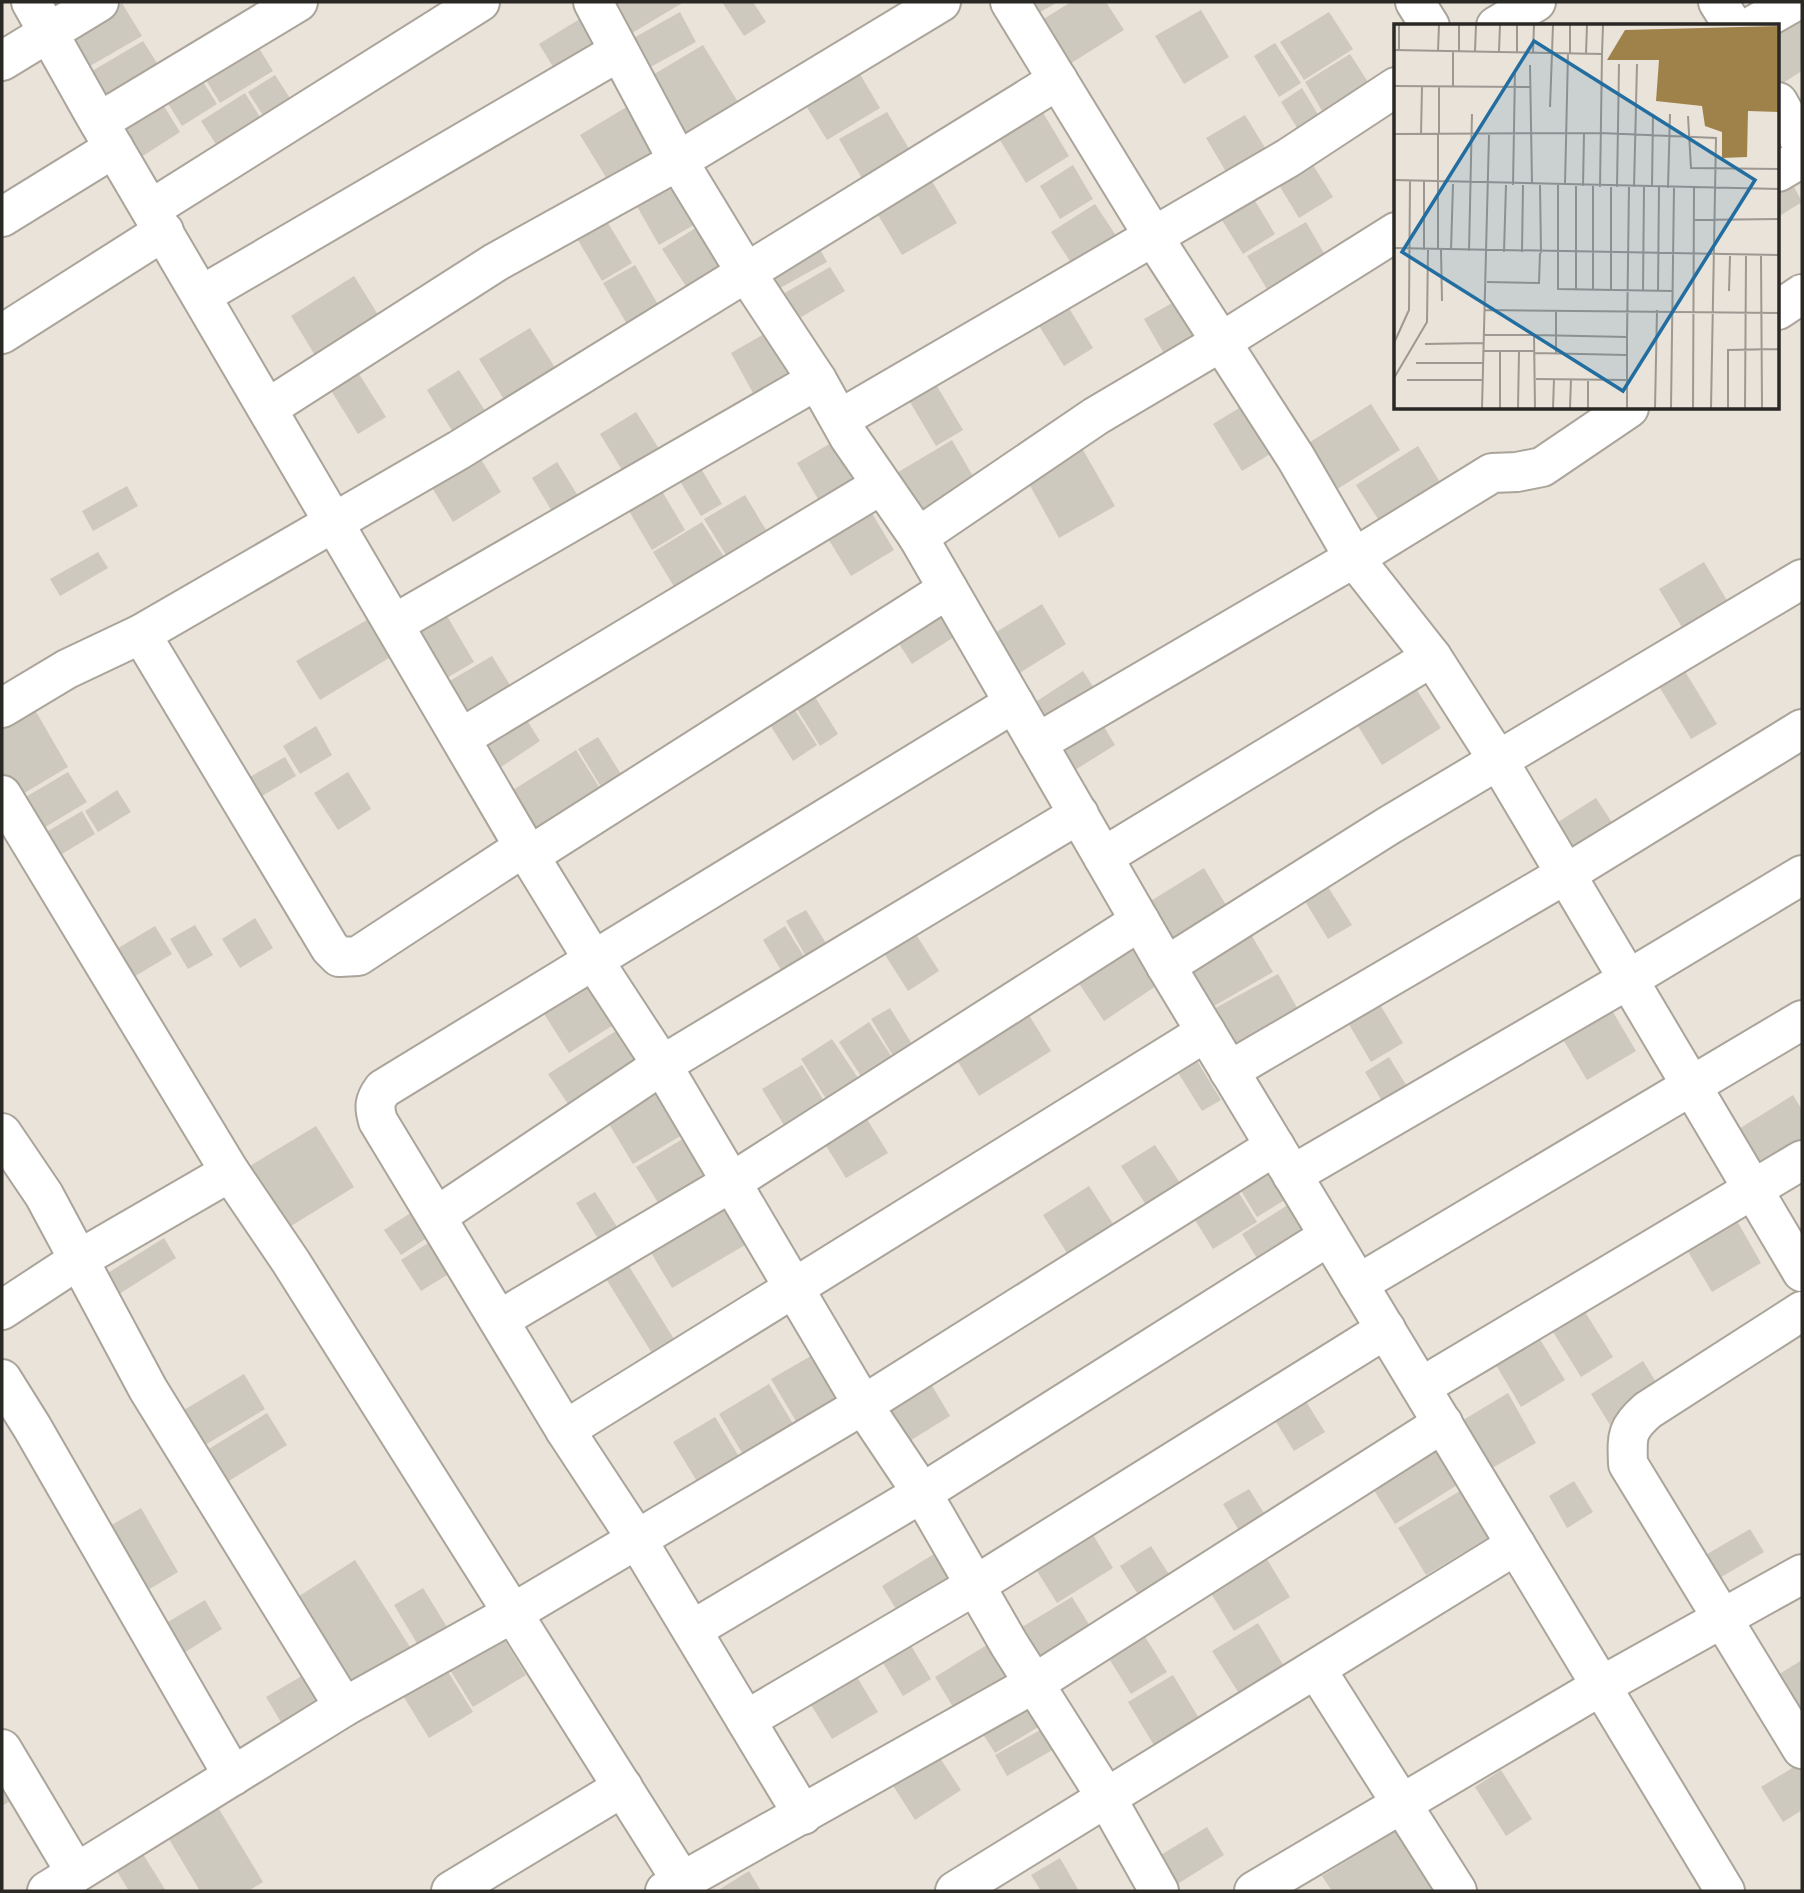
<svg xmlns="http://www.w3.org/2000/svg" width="1804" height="1893" font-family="'Exo 2',sans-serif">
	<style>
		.building { fill: #cec9be }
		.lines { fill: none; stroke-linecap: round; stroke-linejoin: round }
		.minor-casing { stroke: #aaa49a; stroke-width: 42 }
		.minor { stroke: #fff; stroke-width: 38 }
		.inset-road { fill: none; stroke: #9d9891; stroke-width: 2 }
		.view { fill: #236ea1; fill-opacity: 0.15; stroke: #236ea1; stroke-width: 3.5 }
		.inset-edge { fill: none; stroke: #2a2824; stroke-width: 3.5 }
	</style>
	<rect width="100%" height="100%" fill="#e9e3d9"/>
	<!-- building -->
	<g class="building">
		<polygon points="611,2 684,2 627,36"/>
		<polygon points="722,2 753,2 766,22 744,36"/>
		<polygon points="1014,2 1058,2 1024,21"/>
		<polygon points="1071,2 1106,2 1124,30 1057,72 1029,28"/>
		<polygon points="122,3 142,36 78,73 59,40"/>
		<polygon points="1201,10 1229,57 1184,84 1155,36"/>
		<polygon points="680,12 696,42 647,69 630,40"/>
		<polygon points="1329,12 1353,49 1304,80 1280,42"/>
		<polygon points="1802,12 1802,71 1778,86 1778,26"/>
		<polygon points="583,17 599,43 555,70 539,44"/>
		<polygon points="254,40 273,71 220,103 201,72"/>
		<polygon points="143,41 165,76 104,113 82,77"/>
		<polygon points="1275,43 1301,83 1279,97 1254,56"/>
		<polygon points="703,45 741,107 688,139 651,76"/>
		<polygon points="1350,54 1375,93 1328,121 1305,82"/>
		<polygon points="854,64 880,108 827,140 800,96"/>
		<polygon points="197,72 217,104 182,126 162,94"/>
		<polygon points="275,75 295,106 268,123 248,92"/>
		<polygon points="1302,88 1325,126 1304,139 1281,102"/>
		<polygon points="245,93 265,125 221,152 201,121"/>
		<polygon points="159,98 180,132 135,161 113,126"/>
		<polygon points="633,103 663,151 610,184 580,135"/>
		<polygon points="1039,106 1069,156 1026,183 995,132"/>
		<polygon points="887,112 914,157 866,185 839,139"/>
		<polygon points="1245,115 1270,156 1231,180 1206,138"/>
		<polygon points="1308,157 1333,197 1299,218 1274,177"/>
		<polygon points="1073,165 1093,199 1060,219 1040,186"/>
		<polygon points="671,173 699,222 659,245 631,196"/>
		<polygon points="927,173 957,223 902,255 872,205"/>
		<polygon points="1789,177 1802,202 1778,217 1778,184"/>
		<polygon points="1248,189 1275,234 1243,254 1215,209"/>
		<polygon points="1095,204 1123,246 1079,275 1051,232"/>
		<polygon points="605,218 632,263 602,281 575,235"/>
		<polygon points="1306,222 1328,260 1270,294 1247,256"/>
		<polygon points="702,224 728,267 689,291 662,249"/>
		<polygon points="815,240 827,262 780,288 767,265"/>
		<polygon points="635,265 663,313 631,331 603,283"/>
		<polygon points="830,267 845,291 798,319 783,294"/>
		<polygon points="354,276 385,326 321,365 291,316"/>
		<polygon points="1179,299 1205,344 1170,364 1144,319"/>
		<polygon points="1066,303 1093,348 1064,366 1036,321"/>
		<polygon points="530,328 559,374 508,406 479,359"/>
		<polygon points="771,330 798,379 758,402 731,353"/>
		<polygon points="354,366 386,417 358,434 327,384"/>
		<polygon points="459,370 487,414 454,434 427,390"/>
		<polygon points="934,381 963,430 936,446 907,397"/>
		<polygon points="1371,404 1400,450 1331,493 1302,447"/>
		<polygon points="1244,405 1272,453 1242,471 1213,424"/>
		<polygon points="636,412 664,457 628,480 600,434"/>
		<polygon points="952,440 981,490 919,526 890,477"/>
		<polygon points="1078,441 1115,506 1059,538 1023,473"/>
		<polygon points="831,443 856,486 822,506 797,463"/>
		<polygon points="473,446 501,492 453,522 425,476"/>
		<polygon points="1418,446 1446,492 1385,530 1356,485"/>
		<polygon points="696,460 722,504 701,516 675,473"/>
		<polygon points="557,462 585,507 559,523 532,478"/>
		<polygon points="127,486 138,506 93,531 82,511"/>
		<polygon points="659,486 685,530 652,550 626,506"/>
		<polygon points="745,495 772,540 732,565 704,519"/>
		<polygon points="867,505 894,550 851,576 824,532"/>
		<polygon points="702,522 731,568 681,598 653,552"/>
		<polygon points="98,552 108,568 60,596 50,579"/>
		<polygon points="1704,562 1734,612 1689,639 1659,589"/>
		<polygon points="1042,604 1066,644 1013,677 988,637"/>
		<polygon points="942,611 957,635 912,664 896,639"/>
		<polygon points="447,616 474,662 445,679 418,633"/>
		<polygon points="367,620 389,658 320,700 296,661"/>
		<polygon points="492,656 518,698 474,725 448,682"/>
		<polygon points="1683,668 1717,724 1691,739 1657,683"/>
		<polygon points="1083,671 1098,694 1045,728 1031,705"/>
		<polygon points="1411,681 1441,728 1382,765 1353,718"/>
		<polygon points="810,689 838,734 820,746 792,701"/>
		<polygon points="789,701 817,745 793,761 765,717"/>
		<polygon points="35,710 68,767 16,798 2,774 2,729"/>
		<polygon points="523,714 540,741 495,771 477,744"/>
		<polygon points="1097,715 1115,745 1067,775 1048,746"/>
		<polygon points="316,726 332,755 300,774 283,746"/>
		<polygon points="598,737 624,779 604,792 578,749"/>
		<polygon points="576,750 606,798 537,841 507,794"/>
		<polygon points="285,757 296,776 250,803 239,783"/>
		<polygon points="68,772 87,802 37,832 19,801"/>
		<polygon points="348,772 371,809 338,830 314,793"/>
		<polygon points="117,790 131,812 98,832 85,811"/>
		<polygon points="1596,798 1615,827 1565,858 1547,829"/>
		<polygon points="82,811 95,834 57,857 43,834"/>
		<polygon points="1204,868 1232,915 1178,949 1149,902"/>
		<polygon points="1323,879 1352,925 1328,939 1300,893"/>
		<polygon points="806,910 830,950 809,962 786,921"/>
		<polygon points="255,918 273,948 240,968 222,939"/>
		<polygon points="1245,924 1273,972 1209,1009 1181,962"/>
		<polygon points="195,925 213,955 188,969 170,939"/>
		<polygon points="155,926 172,954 127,981 110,953"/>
		<polygon points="785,926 813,971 790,985 763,940"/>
		<polygon points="912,928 939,971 908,991 880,947"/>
		<polygon points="1127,941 1156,986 1104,1021 1074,976"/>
		<polygon points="1278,974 1303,1018 1235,1056 1210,1011"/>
		<polygon points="591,978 618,1022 569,1053 541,1009"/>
		<polygon points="1376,998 1403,1043 1371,1062 1344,1016"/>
		<polygon points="1024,1007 1051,1051 979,1096 952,1052"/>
		<polygon points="1610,1007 1636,1051 1587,1080 1561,1036"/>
		<polygon points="890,1008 918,1054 899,1066 871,1019"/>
		<polygon points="869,1022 899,1068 868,1087 839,1042"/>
		<polygon points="616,1031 644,1073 576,1116 548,1074"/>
		<polygon points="832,1039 864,1087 832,1108 801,1059"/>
		<polygon points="1191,1051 1221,1100 1202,1111 1172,1063"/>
		<polygon points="1389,1057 1414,1098 1389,1113 1365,1072"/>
		<polygon points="802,1065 830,1111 790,1135 762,1089"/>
		<polygon points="657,1088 684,1134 633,1164 606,1119"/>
		<polygon points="1793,1095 1802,1110 1802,1149 1753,1180 1726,1137"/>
		<polygon points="862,1111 888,1153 846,1178 820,1136"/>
		<polygon points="316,1126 354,1187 283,1231 245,1169"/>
		<polygon points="686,1137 714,1184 665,1214 636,1167"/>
		<polygon points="1155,1145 1182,1186 1148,1208 1121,1166"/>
		<polygon points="1267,1163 1288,1198 1257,1217 1235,1181"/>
		<polygon points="1234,1185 1257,1222 1213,1249 1190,1212"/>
		<polygon points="1089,1186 1120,1235 1074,1264 1043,1215"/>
		<polygon points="595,1192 624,1238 605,1250 576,1203"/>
		<polygon points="720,1201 745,1245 672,1288 646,1244"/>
		<polygon points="1291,1203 1312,1237 1263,1268 1242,1234"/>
		<polygon points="423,1205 439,1230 401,1255 384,1230"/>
		<polygon points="1733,1214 1761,1263 1712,1292 1683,1243"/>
		<polygon points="441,1235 460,1267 421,1291 401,1260"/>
		<polygon points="164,1238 176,1258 108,1301 95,1281"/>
		<polygon points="622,1255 677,1344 655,1358 600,1269"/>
		<polygon points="1582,1307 1613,1357 1581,1377 1550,1327"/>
		<polygon points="1536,1333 1565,1380 1521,1407 1493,1360"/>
		<polygon points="816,1353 845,1402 800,1428 771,1379"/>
		<polygon points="1643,1361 1662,1392 1610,1425 1591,1394"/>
		<polygon points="244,1374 265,1409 195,1451 174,1416"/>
		<polygon points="928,1379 950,1416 905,1444 882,1407"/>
		<polygon points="769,1384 798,1432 748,1463 719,1414"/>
		<polygon points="1508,1393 1536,1443 1487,1471 1460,1422"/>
		<polygon points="1302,1395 1325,1432 1294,1451 1271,1414"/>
		<polygon points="267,1413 287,1445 219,1487 199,1455"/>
		<polygon points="715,1417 743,1463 701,1488 673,1442"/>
		<polygon points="1436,1440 1462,1482 1395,1524 1369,1482"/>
		<polygon points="1574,1481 1593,1512 1567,1528 1549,1496"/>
		<polygon points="1465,1488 1493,1535 1426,1575 1398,1528"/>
		<polygon points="1249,1489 1272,1526 1246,1542 1223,1504"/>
		<polygon points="141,1508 178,1572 133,1599 96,1534"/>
		<polygon points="1089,1528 1113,1568 1057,1603 1032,1563"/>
		<polygon points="1750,1529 1764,1552 1711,1583 1697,1560"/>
		<polygon points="1151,1546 1175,1584 1144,1604 1120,1566"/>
		<polygon points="1262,1551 1290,1597 1234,1631 1206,1585"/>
		<polygon points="934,1554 957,1591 905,1624 882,1586"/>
		<polygon points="355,1560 415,1655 351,1696 290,1602"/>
		<polygon points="423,1588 453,1637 424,1655 394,1605"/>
		<polygon points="1072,1597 1093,1631 1038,1665 1017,1630"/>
		<polygon points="205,1600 222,1629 174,1659 156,1629"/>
		<polygon points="1258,1623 1285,1668 1240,1695 1212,1651"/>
		<polygon points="1139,1627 1167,1672 1131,1694 1103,1649"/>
		<polygon points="500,1633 526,1675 473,1707 447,1665"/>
		<polygon points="907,1639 931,1679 903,1696 879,1656"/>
		<polygon points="990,1643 1016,1687 961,1720 935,1677"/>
		<polygon points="1802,1660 1802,1718 1771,1679"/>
		<polygon points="445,1667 473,1712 429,1738 402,1694"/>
		<polygon points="312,1670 333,1706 288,1734 266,1697"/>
		<polygon points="854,1672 878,1712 832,1739 808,1700"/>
		<polygon points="1173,1675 1203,1725 1158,1752 1128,1702"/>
		<polygon points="1026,1703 1040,1726 995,1753 981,1731"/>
		<polygon points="1044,1728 1056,1748 1007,1776 995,1755"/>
		<polygon points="938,1755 961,1790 915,1820 892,1784"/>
		<polygon points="1802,1762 1802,1810 1783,1822 1761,1787"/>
		<polygon points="1501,1770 1532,1819 1506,1836 1475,1787"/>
		<polygon points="2,1784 12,1800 2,1806"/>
		<polygon points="216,1804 263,1882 248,1891 200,1891 166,1834"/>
		<polygon points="1404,1826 1440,1885 1428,1891 1332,1891 1322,1876"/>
		<polygon points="1207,1827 1224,1855 1171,1888 1154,1859"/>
		<polygon points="141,1851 166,1891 129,1891 115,1868"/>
		<polygon points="1060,1858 1079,1891 1041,1891 1031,1875"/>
		<polygon points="749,1871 761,1891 717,1891"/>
	</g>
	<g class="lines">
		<defs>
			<g id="minor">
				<polyline points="31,2 94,114 524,847 594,961 662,1065 863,1405 922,1493 1009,1644 1106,1797 1159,1891"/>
				<polyline points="593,2 678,161 745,271 817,380 849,437 918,537 1166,966 1725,1891"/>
				<polyline points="1010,2 1165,255 1296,458 1354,558 1432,657 1498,760 1802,1272"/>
				<polyline points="1415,2 1430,26"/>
				<polyline points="1718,2 1733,26"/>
				<polyline points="1496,26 1536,2"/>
				<polyline points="1752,26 1794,2"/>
				<polyline points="2,61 99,2"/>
				<polyline points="1778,102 1802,144"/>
				<polyline points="99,122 298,2"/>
				<polyline points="1778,172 1802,158"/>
				<polyline points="151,209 480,2"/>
				<polyline points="2,217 114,148"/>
				<polyline points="202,295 618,52"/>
				<polyline points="1778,310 1802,294"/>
				<polyline points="2,334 164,231"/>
				<polyline points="268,408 496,262 678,161 941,2"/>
				<polyline points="840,419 1288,158 1396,87"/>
				<polyline points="918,537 1096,416 1221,342 1396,232"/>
				<polyline points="394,624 817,380"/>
				<polyline points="141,634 330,948 339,957 358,956 524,847"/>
				<polyline points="2,708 67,669 141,634 459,450 1058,80"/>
				<polyline points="461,738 881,485"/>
				<polyline points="1037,743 1354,558 1492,473 1517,472 1542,467 1629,408"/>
				<polyline points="2,795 230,1172 291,1262 688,1891"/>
				<polyline points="529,856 948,589"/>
				<polyline points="1103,857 1432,657"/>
				<polyline points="1166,966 1388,826 1802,579"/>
				<polyline points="1229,1071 1566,874 1802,729"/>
				<polyline points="2,1133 44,1195 148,1389 344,1707 513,1613 863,1405 1275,1146"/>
				<polyline points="1292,1175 1629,979 1802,875"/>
				<polyline points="437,1216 662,1065 1079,814"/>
				<polyline points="1358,1284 1802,1020"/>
				<polyline points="2,1310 78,1260 230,1172"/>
				<path d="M1802 1311 1648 1410C1626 1429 1627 1436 1628 1464L1802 1749"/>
				<polyline points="499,1320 732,1182 1140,921"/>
				<polyline points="2,1379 32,1427 233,1776"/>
				<polyline points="1421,1387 1802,1160"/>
				<polyline points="565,1430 1206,1032"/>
				<polyline points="692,1630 922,1493 1329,1236"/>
				<polyline points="1316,1669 1457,1891"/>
				<polyline points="746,1720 974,1586 1386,1329"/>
				<polyline points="2,1749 76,1873"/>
				<path d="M803 1815 636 1538 565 1430 378 1121C374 1107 374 1101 383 1089L1014 703"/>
				<polyline points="47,1891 344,1707"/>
				<polyline points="451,1891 623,1787"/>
				<polyline points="665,1891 1035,1683 1443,1423"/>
				<polyline points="955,1891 1516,1545"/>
				<polyline points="1254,1891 1601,1686 1802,1574"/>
			</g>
		</defs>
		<!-- minor casing -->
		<use href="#minor" class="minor-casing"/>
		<!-- minor -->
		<use href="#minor" class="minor"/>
	</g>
	<!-- overview -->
	<g transform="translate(1394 24)">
		<rect width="385" height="385" fill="#e9e3d9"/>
		<path d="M385 2V88L354 87 353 133 328 134V108L311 102 308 82 262 77 265 36H213L231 6Z" fill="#9f824a"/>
		<path class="inset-road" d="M0 26 208 30 206 163M5 26V1M44 27 45 1M59 27V63M65 27V1M81 27 82 1M105 27 106 1M123 28V1M139 28 140 1M176 29V1M192 29 193 1M208 30 209 1M136 41 138 160M0 62 137 63M156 83 159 1M294 92 297 144 385 145M0 110 207 109 322 114 317 384M27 110 28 63M45 110V63M0 156 385 165M119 161 121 47M146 161 147 229M164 161V265L279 267M171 161 174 29M182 162V266M189 162 190 109M223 163 225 40M240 163 243 40M258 163 259 90M274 164 276 90M299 196 385 195M0 224 385 231M30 226V157M44 226V110M47 226 48 277M57 226 59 160M75 227 78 90M110 228 112 161M128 228 129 161M367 231 368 384M93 258 145 259 146 229M199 266V162M217 267V163M249 267 250 163M264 267 265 163M335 267 336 232M91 286 385 289M89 311H140L141 384M140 311 233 313 235 163M0 319 15 286 16 156M31 320 89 319M89 327H141M141 329 233 331M162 329V287M22 339H89M0 354 33 298 34 226M142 355 233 356M13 356H88M194 356V384M88 384 95 111M106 384V328M124 384 125 328M159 384 160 355M176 384 177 355M233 384V313M261 384 263 286M277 384 280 164M299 384 300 164M334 384V326L385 325M351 384 352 232M385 384V217"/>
		<path class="view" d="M140 17 361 156 229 367 8 228Z"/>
		<rect width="385" height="385" class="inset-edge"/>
	</g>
	<!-- border -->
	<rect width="1804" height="1893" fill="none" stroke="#2a2824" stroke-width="7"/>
</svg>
